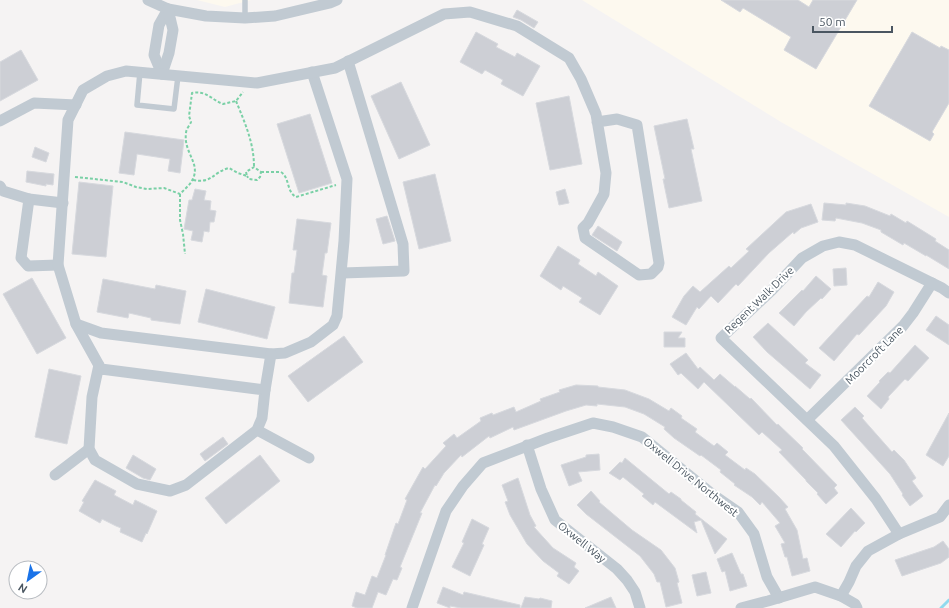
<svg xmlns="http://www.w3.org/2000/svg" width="949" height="608" font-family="Ubuntu,sans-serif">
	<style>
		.commercial { fill: #fdf9ef }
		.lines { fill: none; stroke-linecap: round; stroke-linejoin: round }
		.stream { stroke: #90daee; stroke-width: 3 }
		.building { fill: #cdcfd5; stroke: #d7d9de }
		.path { stroke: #7ad0a6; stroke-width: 2; stroke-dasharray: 3 2; stroke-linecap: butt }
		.service { stroke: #c1cad2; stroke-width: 5.5 }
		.minor { stroke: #c1cad2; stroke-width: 11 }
		.labels { text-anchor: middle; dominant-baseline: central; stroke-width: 4; stroke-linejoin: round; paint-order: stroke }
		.street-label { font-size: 11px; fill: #4a5661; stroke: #fff }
	</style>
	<rect width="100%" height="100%" fill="#f5f3f3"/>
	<!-- commercial -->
	<g class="commercial">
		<polygon points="197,0 251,0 225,7"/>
		<polygon points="582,0 949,0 949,217 781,122"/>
	</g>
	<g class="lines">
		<!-- stream -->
		<polyline class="stream" points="941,608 949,600"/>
	</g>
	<!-- building -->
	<g class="building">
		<polygon points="721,0 798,0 809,7 813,0 857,0 816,69 784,50 791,37 743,8 740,12"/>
		<polygon points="517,10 538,22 534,28 521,20 513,17"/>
		<polygon points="476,32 498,44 496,47 515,57 517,53 540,66 523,96 501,84 503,80 485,70 482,74 460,62"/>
		<polygon points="912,32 940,48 941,46 949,50 949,103 932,132 934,134 930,141 869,106"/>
		<polygon points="21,50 38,80 0,101 0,62"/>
		<polygon points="401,82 430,145 399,159 371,96"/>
		<polygon points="569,96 582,164 550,170 536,103"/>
		<polygon points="310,114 332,183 299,193 277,124"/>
		<polygon points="687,119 694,149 691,149 702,201 669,208 663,179 665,179 654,126"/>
		<polygon points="125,132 184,140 180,173 168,171 170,159 137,154 134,175 119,173"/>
		<polygon points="35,147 49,153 46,162 32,157"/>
		<polygon points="27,171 54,174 53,185 46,184 46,186 26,182"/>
		<polygon points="435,174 451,241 419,249 403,182"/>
		<polygon points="79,182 113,186 106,257 72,254"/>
		<polygon points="195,189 206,191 204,200 211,201 210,210 216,211 214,222 210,222 209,232 204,231 202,242 191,240 193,231 184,229 189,200 192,200"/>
		<polygon points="565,189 569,203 559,205 556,192"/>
		<polygon points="824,203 846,205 846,203 865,206 890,216 891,214 906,223 907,221 936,239 935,241 949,250 949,269 926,255 926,256 904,243 903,245 881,232 881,230 862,223 836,218 835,221 822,220"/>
		<polygon points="811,204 818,222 801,228 794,234 793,232 769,253 738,286 736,284 718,303 711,296 699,309 697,307 686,325 672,317 684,296 693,286 700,292 729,266 731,268 749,251 746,249 786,212"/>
		<polygon points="387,216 395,241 383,244 376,219"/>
		<polygon points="297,219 331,223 327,253 325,253 322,275 327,276 323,307 289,303 292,273 294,273 297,250 293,250"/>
		<polygon points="598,226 622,242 617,251 592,235"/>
		<polygon points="558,246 580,260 578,264 596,276 598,272 618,286 600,315 579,302 582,298 563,286 561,290 540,276"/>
		<polygon points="846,268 847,285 834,286 833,269"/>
		<polygon points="816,276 831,289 822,299 821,298 806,312 794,326 779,313 802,290 803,291"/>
		<polygon points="32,278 66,338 37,354 3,294"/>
		<polygon points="103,279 155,289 156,285 186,291 180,324 151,320 151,318 129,313 128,318 97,312"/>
		<polygon points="878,282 894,292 886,306 859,335 857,334 834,361 819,348 867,296 869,297"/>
		<polygon points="206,289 275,307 267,339 198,322"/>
		<polygon points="936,316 949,325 949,345 926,330"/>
		<polygon points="768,323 808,360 805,363 821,375 810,389 767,352 753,337"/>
		<polygon points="664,332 682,332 678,338 685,338 685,347 664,347"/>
		<polygon points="344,336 363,362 308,402 288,376"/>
		<polygon points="915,345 929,358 908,381 905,379 888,397 889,399 881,409 867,396 880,382 879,381 888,372 890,373"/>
		<polygon points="686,353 698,369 700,367 714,380 720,374 735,387 735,386 750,399 751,398 777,425 778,424 803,448 802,449 837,485 834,488 838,493 826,504 817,494 818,493 806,481 806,480 779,452 782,450 762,432 759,435 704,382 698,389 681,373 678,375 670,364"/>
		<polygon points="49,369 81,376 67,444 35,437"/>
		<polygon points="576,385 598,386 598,387 625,390 649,399 669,411 671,408 682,416 681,418 697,429 695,432 714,446 717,443 728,452 725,455 745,470 746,468 755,474 779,497 788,507 785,509 797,530 803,559 807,558 810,571 792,576 787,557 785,557 781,544 785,543 775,526 780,523 762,502 760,505 752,497 734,485 735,484 720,472 721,470 701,455 700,456 674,438 664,429 665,427 644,414 625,407 597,404 597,406 586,405 566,411 514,430 513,427 490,438 489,436 462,457 461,455 444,473 436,486 435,485 420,513 422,513 400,567 402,568 397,580 393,579 386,595 378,592 372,608 357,608 352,606 356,592 365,595 372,576 377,578 386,555 385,555 396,523 398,524 407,500 405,499 423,467 425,469 446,446 443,443 454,434 457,438 481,421 480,418 492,413 493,415 514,407 516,412 541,401 540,399 560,392 559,390"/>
		<polygon points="855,407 864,416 862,418 892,452 894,450 904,460 916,478 912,481 923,496 910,506 902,495 903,494 890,474 841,420"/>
		<polygon points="949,413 949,456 943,466 926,455"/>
		<polygon points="223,437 228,444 205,461 200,454"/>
		<polygon points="599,454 600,470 578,472 582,481 569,486 561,465 586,457 586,455"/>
		<polygon points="133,455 156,469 150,480 143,478 126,468"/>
		<polygon points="260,455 280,481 226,524 205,498"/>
		<polygon points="625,458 669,494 671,492 681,499 681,500 696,512 695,514 727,539 715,554 701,520 694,522 697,533 655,502 653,505 642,496 644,494 623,477 620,480 609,473 620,462 622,463"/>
		<polygon points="518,478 530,515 536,526 534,527 553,548 576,563 574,567 579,571 569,584 557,576 559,573 543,561 527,544 510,515 505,502 508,501 502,485"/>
		<polygon points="95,480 116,491 114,495 133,505 135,500 157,511 147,534 146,533 142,542 120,532 121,528 116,526 102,519 100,523 79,511 84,502 82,501"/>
		<polygon points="591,491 600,501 599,502 632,530 661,550 675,568 679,582 677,583 682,603 666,607 660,582 657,582 654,574 640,556 586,514 577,505"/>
		<polygon points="851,508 865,523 856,532 855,531 841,547 826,534"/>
		<polygon points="472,519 489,528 482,544 484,545 470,576 452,567 464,543 462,542"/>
		<polygon points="943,541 949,549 949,557 941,563 902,576 895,560 934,547"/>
		<polygon points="732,553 741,574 743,574 747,586 730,591 725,571 722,572 717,559"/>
		<polygon points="706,572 711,593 697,596 692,575"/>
		<polygon points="443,587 463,595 464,592 520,605 520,608 461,608 450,606 450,608 437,603"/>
		<polygon points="525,597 539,599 540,598 552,601 551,608 521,608"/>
		<polygon points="611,597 616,608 585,608"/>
	</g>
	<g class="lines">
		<!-- path -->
		<g class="path">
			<path d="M236 101C245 123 254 143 254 167"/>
			<path d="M261 172H281C290 178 286 191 296 197L336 185"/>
			<path d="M75 177 123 182 136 187 147 189 164 188 180 194C183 191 186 188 189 185 205 165 183 155 186 133 186 129 190 125 191 122L189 116 192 93C206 90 212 100 223 104L236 101 243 92"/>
			<path d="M193 180C212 184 213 172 229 168L238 173 247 176 246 172 254 167 261 172 260 177 257 180 249 179 247 176"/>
			<polyline points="180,194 180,220 183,234 185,254"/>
		</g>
		<!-- service -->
		<g class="service">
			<polyline points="245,18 245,0"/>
			<polyline points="140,72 137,105 174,109 178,76"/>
		</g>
		<!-- minor -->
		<g class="minor">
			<polyline points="148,0 168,9 206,16 245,18 275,16 330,3 337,0"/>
			<polyline points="162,74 154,55 159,25 168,9"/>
			<polyline points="162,74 169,53 173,30 168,9"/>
			<polyline points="0,121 34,103 76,105"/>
			<polyline points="0,186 3,191 29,199"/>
			<polyline points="58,265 28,266 21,258 29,199 63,203"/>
			<polyline points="342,273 404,271 403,244 348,61"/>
			<polyline points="76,324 101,333 271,354 285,353 311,342 333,325 337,316 344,241 347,179 312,72"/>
			<polyline points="99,365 92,397 89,449 95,460 137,484 170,491 186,485 257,430 262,418 265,390 101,369 76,324 58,265 68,120 83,90 107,76 126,71 257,83 335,68 444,14 470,12 517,26 569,58 581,79 596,114 606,173 604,194 588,223 583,228 585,238 639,275 651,274 658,267 659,263 637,125 617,119 597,122"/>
			<polyline points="265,390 271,354"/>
			<polyline points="807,420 903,326 913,313 932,283"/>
			<polyline points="257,430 309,458"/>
			<polyline points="527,445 541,489 555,520 617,569 627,580 635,592 640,608"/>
			<polyline points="55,475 89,449"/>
			<polyline points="899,534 876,499 834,446 721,338 772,290 802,258 823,246 839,242 855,245 942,288 949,293"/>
			<polyline points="841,596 849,582 856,566 868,551 899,534 940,517 949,505"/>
			<polyline points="412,608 446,511 463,486 483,463 548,438 593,423 613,427 642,437 712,494 738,512 754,534 767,577 779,598"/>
			<polyline points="741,608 768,601 815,587 841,596 855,604 857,608"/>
		</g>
	</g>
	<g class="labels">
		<!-- street labels -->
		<g class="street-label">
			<text transform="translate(759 300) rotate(-44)">Regent Walk Drive</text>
			<text transform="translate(874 355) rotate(-45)">Moorcroft Lane</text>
			<text transform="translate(691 477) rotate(39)">Oxwell Drive Northwest</text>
			<text transform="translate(582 542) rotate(39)">Oxwell Way</text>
		</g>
	</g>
	<!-- north arrow -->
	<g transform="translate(28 580) rotate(213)"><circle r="19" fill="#ffffff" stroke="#b7bbc0"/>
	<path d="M0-3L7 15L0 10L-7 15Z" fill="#1a73e8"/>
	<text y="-6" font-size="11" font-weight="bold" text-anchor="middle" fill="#4a5661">N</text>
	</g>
	<!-- scale -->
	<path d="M813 26v6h79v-6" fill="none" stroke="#4a5661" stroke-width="2"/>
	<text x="819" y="26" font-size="12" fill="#4a5661" stroke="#ffffff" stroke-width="3" paint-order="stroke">50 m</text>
</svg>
